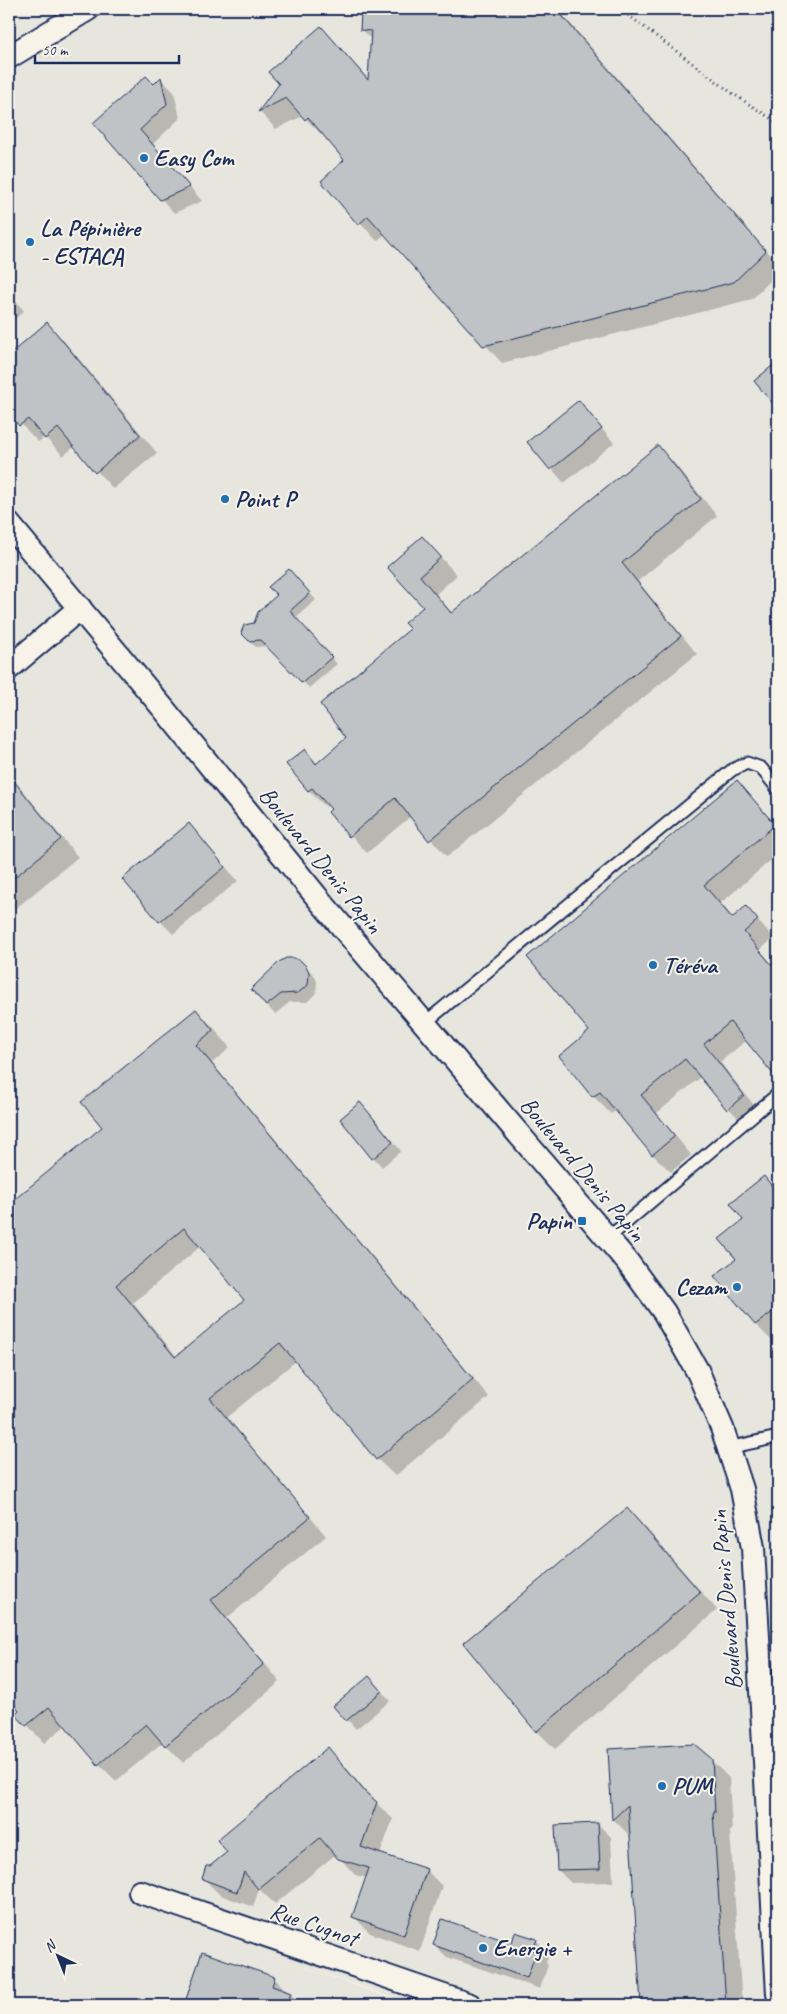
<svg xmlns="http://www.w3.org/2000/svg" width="787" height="2014" font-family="Caveat,sans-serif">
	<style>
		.built { fill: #e6e5de }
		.shadow { fill: #0003; fill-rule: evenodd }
		.building { fill: #c0c3c5; stroke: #1b2f5e; fill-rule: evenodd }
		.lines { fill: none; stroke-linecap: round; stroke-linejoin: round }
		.lane-casing { stroke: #1b2f5e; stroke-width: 15 }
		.street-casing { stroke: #1b2f5e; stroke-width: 26 }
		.path { stroke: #1b2f5e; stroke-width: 3; stroke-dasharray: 1 4; stroke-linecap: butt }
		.lane { stroke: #f7f3e8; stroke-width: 11 }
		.street { stroke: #f7f3e8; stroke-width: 22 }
		.poi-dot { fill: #1f6fb2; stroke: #f7f3e8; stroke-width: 2 }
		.labels { text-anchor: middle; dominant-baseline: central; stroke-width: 4; stroke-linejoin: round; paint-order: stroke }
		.poi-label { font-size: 24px; font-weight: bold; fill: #1b2f5e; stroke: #f7f3e8; text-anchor: start }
		.street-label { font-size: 24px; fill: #1b2f5e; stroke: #f7f3e8 }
	</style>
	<rect width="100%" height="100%" fill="#f7f3e8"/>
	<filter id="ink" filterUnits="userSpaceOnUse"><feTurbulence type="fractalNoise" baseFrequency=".02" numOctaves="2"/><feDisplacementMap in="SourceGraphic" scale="10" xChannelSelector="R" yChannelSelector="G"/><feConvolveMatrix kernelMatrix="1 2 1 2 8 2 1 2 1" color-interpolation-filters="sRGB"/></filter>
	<g filter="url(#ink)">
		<!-- built -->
		<polygon class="built" points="9,9 778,9 778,2005 414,2005 264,1953 409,2005 14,2005 9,1999"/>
		<!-- shadow -->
		<g class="shadow">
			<polygon points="368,9 558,9 778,264 778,273 752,299 502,363 385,234 377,241 323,181 346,160 325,135 323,136 303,116 276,129 260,112 321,27 370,81 372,40 362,30 362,14"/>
			<polygon points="161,79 174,92 180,118 153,144 202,201 174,213 94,123 154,86"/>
			<polygon points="9,293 24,311 9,324"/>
			<polygon points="47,324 64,341 157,453 113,489 75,446 63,456 45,437 38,442 9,411 9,356"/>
			<polygon points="579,402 614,443 564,483 529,442"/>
			<polygon points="658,447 675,464 717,516 638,581 697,654 447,857 411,816 367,853 329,812 332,810 329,805 326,807 308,790 305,751 318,764 348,738 425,607 389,567 422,537 457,575 436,594 453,614"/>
			<polygon points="295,577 316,600 295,618 337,664 309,688 267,646 256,647 251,643 244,636 242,629 248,625 254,624"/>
			<polygon points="9,774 78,857 9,914"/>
			<polygon points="737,782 778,827 778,854 721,903 734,919 746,908 774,938 760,950 773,965 778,960 778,1078 747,1040 720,1062 760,1113 745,1126 701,1077 657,1113 691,1155 671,1172 653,1155 617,1110 611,1114 593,1096 561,1056 590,1031"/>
			<polygon points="189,825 238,881 173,934 160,921"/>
			<polygon points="300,962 315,976 317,982 316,994 307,1002 290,1002 275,1014 266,1005"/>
			<path d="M196 1010 214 1028 230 1048 212 1063 489 1397 395 1476 377 1459 296 1361 227 1417 326 1536 227 1618 280 1682 183 1763 163 1742 116 1781 99 1764 66 1725 44 1743 17 1714 20 1711 9 1697V1206L103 1127ZM201 1246 246 1300 177 1357 133 1303Z"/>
			<polygon points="369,1113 401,1151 382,1167 341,1119"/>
			<polygon points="764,1177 778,1192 778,1338 773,1342 756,1325 716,1276 738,1259 745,1220"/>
			<polygon points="627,1509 645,1527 717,1610 555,1749 537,1731 465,1644"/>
			<polygon points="369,1677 390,1701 356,1729 335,1706"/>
			<polygon points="328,1749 344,1765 374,1801 393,1819 380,1854 426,1870 442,1886 420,1951 370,1933 354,1917 367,1878 355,1875 336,1854 275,1904 259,1889 253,1907 220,1895 204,1879 210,1868 229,1853"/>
			<polygon points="609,1750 711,1760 729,1778 732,1830 730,1831 742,2005 643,2005 631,1837 613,1819"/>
			<polygon points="598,1824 611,1837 613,1882 571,1883 558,1870"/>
			<polygon points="536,1940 549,1953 546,1963 548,1965 540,1989 447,1957 434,1945 512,1945"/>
			<polygon points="203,1954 274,1978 301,2005 288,2005 290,2002 288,2000 286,2005 185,2005"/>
		</g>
		<!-- building -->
		<g class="building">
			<polygon points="366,9 556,9 766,251 734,282 483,346 368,216 358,225 321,181 344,160 308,117 305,120 286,98 258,112 279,84 268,72 321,26 368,80 371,31 360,30 361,13"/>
			<polygon points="146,76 154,84 161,77 167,104 140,130 190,187 160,200 93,123"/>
			<polygon points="47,322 140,435 95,473 58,428 45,439 28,419 19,426 9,413 9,355"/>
			<polygon points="778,361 778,410 754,381"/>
			<polygon points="579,400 602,429 550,470 527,442"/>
			<polygon points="658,445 701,499 622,563 681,636 429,841 395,798 349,837 328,812 331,809 312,788 308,791 286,764 305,749 316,764 346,738 320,704 410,629 404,623 423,607 387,567 422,536 441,557 420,576 451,613"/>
			<polygon points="289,569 310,593 290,611 332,657 302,683 260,640 249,641 241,633 244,625 254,623 258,612 277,595 268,587"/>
			<polygon points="9,775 61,839 9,882"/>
			<polygon points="737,780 775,825 704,885 732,918 746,906 758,920 744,932 771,964 778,958 778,1080 730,1022 704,1044 744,1095 727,1110 685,1059 641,1095 675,1136 652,1155 600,1092 592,1097 559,1056 589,1031 527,957"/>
			<polygon points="189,823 225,867 159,922 122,879"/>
			<polygon points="286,958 294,958 301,961 306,966 309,972 308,985 298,993 281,994 266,1006 251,989 279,962"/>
			<path d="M196 1009 213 1030 196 1045 473 1379 376 1460 280 1343 210 1398 310 1517 211 1600 264 1664 165 1746 146 1724 98 1765 49 1707 26 1726 15 1714 19 1710 9 1699V1204L102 1127 81 1102ZM184 1228 244 1300 175 1357 116 1285Z"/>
			<polygon points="360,1102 393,1142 372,1159 340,1119"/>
			<polygon points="764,1176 778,1194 778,1308 755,1325 714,1276 736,1259 719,1239 743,1220 730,1203"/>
			<polygon points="627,1508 700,1592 536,1732 463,1643"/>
			<polygon points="369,1676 382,1691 346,1721 333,1706"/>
			<polygon points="694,1744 712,1759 715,1813 713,1813 726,2005 641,2005 628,1805 612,1820 608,1749"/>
			<polygon points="328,1747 365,1792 377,1802 361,1847 427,1869 404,1935 352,1917 369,1868 338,1859 320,1838 258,1889 244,1872 237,1892 202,1879 206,1866 210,1866 227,1852 217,1840"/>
			<polygon points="598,1823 600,1869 557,1870 555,1825"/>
			<polygon points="442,1919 512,1943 515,1932 537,1939 533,1951 536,1952 527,1978 433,1945"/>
			<polygon points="202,1952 275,1977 272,1986 291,1993 287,2005 184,2005"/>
		</g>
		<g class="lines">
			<defs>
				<g id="lane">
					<polyline points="426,1022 732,770 747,763 761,768 778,789"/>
					<polyline points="608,1238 778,1094"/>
					<polyline points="728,1448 778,1437"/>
				</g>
				<g id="street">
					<polyline points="9,57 88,9"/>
					<polyline points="9,524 163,708 321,902 626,1260 664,1312 698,1372 722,1428 742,1489 753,1548 778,1994"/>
					<polyline points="9,668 80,608"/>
					<polyline points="140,1892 470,2005"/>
				</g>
			</defs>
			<!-- lane casing -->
			<use href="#lane" class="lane-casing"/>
			<!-- street casing -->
			<use href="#street" class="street-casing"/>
			<!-- path -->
			<polyline class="path" points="620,9 732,93 778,123"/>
			<!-- lane -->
			<use href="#lane" class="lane"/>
			<!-- street -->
			<use href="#street" class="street"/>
		</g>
	</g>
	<!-- markers -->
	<g class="poi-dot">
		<circle cx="144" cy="158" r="5"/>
		<circle cx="30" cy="242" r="5"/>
		<circle cx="225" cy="499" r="5"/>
		<circle cx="653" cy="965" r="5"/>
		<rect x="577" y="1216" width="10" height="10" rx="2.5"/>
		<circle cx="737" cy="1287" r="5"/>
		<circle cx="662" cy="1786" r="5"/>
		<circle cx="483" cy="1948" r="5"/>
	</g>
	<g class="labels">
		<!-- poi labels -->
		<g class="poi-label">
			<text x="154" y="158">Easy Com</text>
			<text x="40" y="228">La Pépinière<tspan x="40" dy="28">- ESTACA</tspan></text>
			<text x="235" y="499">Point P</text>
			<text x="663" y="965">Téréva</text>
			<text x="572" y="1221" text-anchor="end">Papin</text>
			<text x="727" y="1287" text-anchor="end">Cezam</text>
			<text x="672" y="1786">PUM</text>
			<text x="493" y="1948">Energie +</text>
		</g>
		<!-- street labels -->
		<g class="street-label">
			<text transform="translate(321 860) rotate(51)">Boulevard Denis Papin</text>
			<text transform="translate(583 1169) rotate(50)">Boulevard Denis Papin</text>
			<text transform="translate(726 1600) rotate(-95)">Boulevard Denis Papin</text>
			<text transform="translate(314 1924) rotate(19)">Rue Cugnot</text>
		</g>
	</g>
	<!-- margin -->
	<rect width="787" height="2014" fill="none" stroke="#f7f3e8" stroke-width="30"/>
	<rect x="15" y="15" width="757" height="1984" fill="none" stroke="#1b2f5e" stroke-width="2" filter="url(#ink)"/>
	<!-- north arrow -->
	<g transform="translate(58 1956) rotate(317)" stroke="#f7f3e8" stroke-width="4" paint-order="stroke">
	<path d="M0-4L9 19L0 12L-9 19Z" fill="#1b2f5e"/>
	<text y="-8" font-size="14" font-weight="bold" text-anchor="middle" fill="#1b2f5e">N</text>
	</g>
	<!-- scale -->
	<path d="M35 55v8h144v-8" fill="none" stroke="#1b2f5e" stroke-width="2.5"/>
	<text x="42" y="55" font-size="15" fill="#1b2f5e" stroke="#f7f3e8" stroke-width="4" paint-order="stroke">50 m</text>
</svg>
